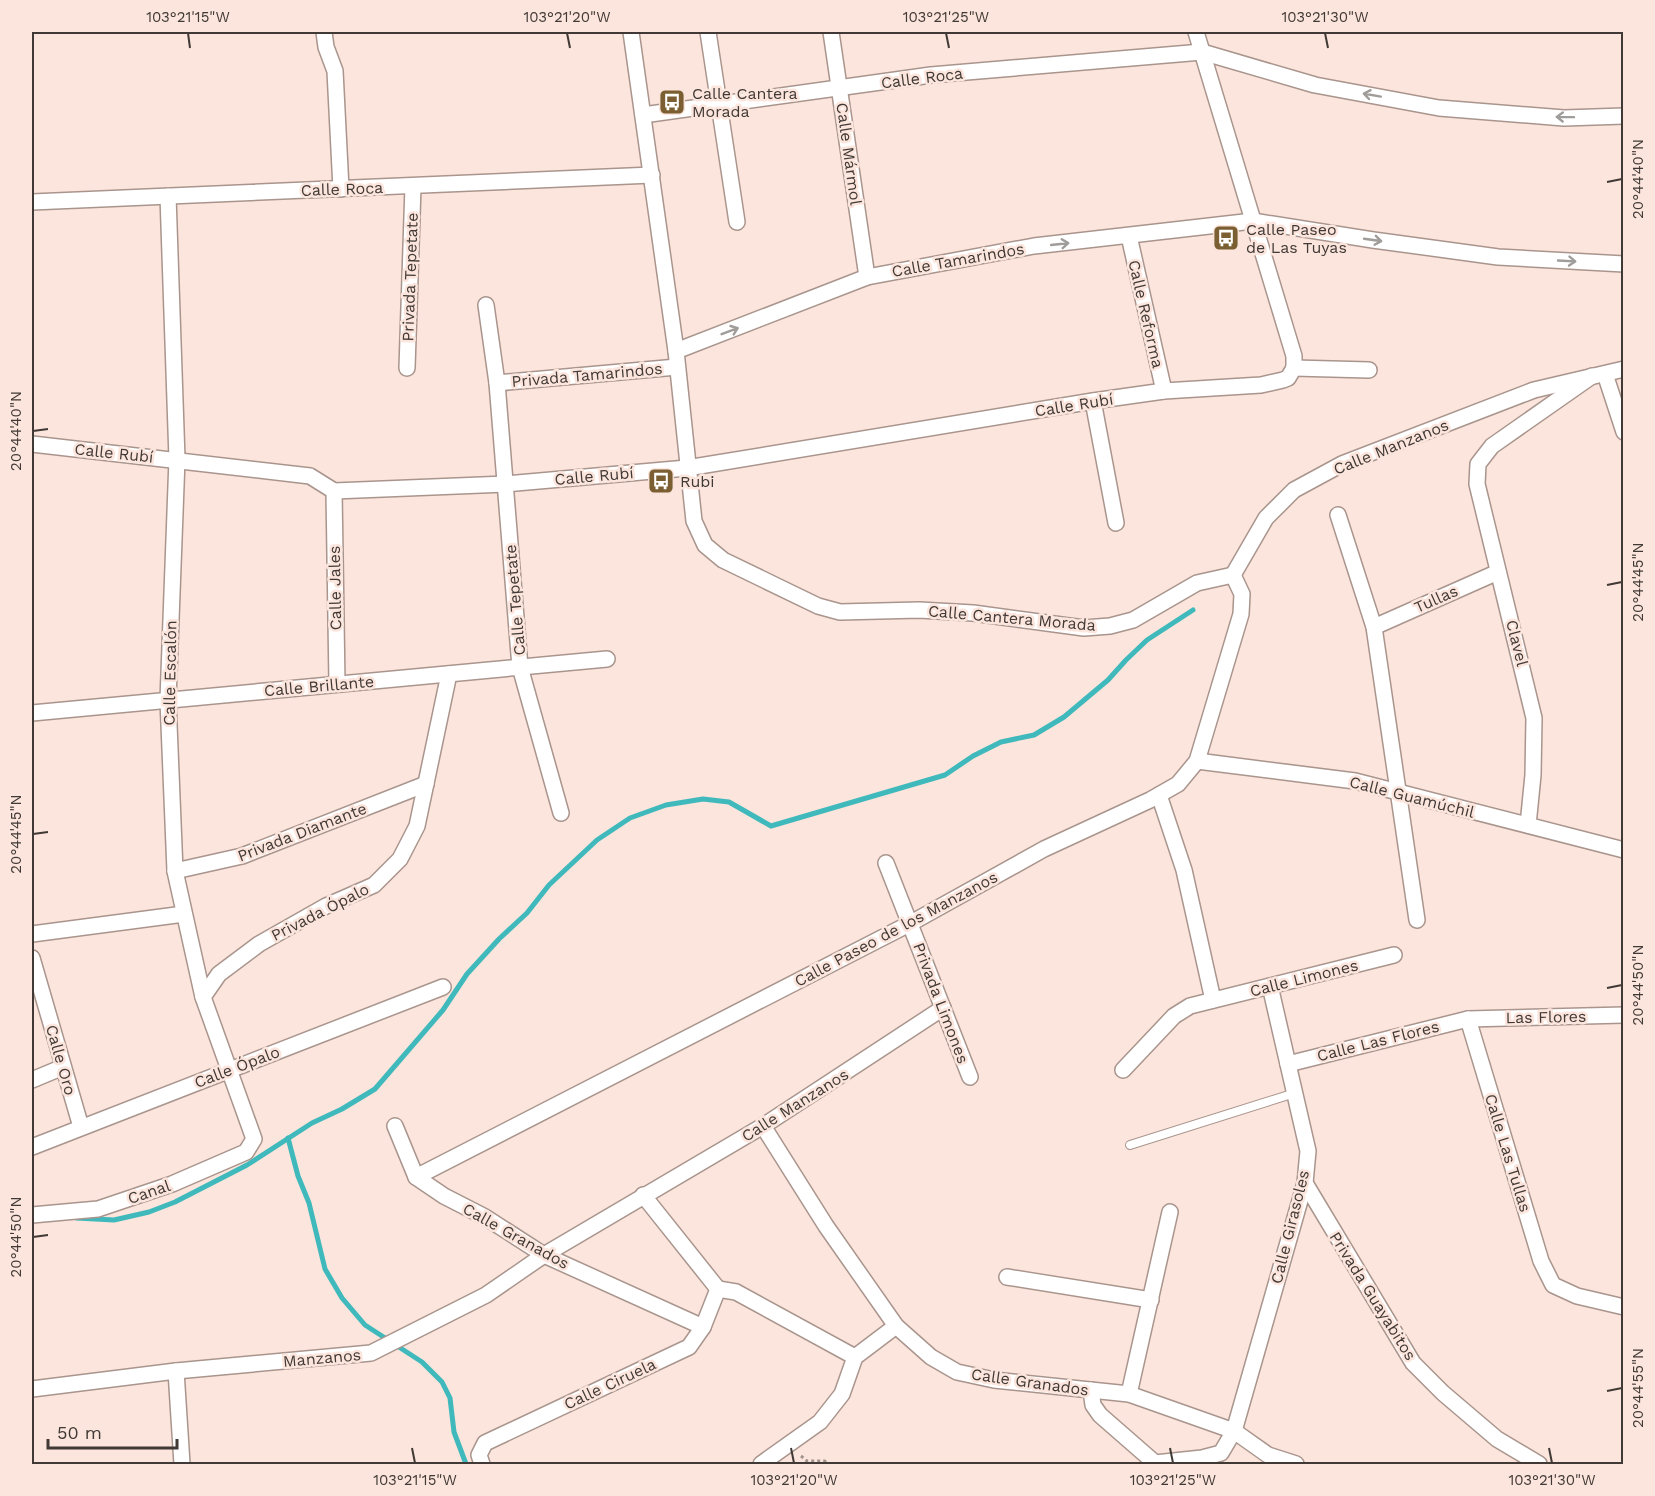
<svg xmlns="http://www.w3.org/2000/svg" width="1655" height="1496" font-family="'Work Sans',sans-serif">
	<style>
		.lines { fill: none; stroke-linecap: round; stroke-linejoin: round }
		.stream { stroke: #3fb9bb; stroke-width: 5 }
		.service-casing { stroke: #a9958d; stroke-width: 10 }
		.minor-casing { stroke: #a9958d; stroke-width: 18 }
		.path { stroke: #a2938c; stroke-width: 3; stroke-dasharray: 3 3; stroke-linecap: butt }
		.service { stroke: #fff; stroke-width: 8 }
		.minor { stroke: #fff; stroke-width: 15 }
		.oneway { stroke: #a09c9a }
		.ticks { fill: none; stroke: #413935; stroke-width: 2 }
		.labels { text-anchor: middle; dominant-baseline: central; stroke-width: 5; stroke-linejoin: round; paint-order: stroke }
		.street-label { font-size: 16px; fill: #413935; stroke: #fbe5dc }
		.poi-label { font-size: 16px; fill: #413935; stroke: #fbe5dc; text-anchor: start }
		.neatline { fill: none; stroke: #413935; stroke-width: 2 }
		.ticks-label { font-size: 15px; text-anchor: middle; fill: #413935 }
	</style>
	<rect width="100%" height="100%" fill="#fbe5dc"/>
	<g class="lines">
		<!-- stream -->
		<g class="stream">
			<polyline points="288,1138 298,1176 309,1203 325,1269 342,1298 365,1325 422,1362 442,1382 450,1398 454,1432 466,1464"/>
			<polyline points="76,1218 114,1220 149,1212 175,1202 247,1165 312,1123 342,1109 375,1089 443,1010 467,974 499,939 527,913 549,885 597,840 630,818 666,805 703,799 729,802 771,826 945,775 973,756 1001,742 1034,735 1064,717 1108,680 1126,660 1147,640 1193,610"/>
		</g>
		<defs>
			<polyline id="service" points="1130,1145 1295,1093"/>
			<g id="minor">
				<polyline points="324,32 326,47 335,71 341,189"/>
				<polyline points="631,32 676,351 694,521 705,545 723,560 818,606 840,612 919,610 973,613 1084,628 1110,626 1133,620 1197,583 1233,575"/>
				<polyline points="708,32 737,222"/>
				<polyline points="831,32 867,277"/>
				<polyline points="1196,32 1294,356 1294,368"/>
				<polyline points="643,115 931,75 1202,52 1315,85 1439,108 1564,118 1624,116"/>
				<polyline points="32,202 652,175"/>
				<polyline points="1129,236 1164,391"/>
				<polyline points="486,305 497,383 520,667 561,813"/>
				<polyline points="676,351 867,277 1034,246 1253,221 1373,240 1498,257 1624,264"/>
				<polyline points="407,368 413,186"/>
				<polyline points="1294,368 1369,370"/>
				<polyline points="1605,374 1624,432"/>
				<polyline points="497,383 677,367"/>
				<polyline points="1093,401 1116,523"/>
				<polyline points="32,444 310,476 334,491 506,484 687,468 1093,401 1164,391 1261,385 1283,380 1288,378 1294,368"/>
				<polyline points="334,491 337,684"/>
				<polyline points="1338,515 1374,627 1417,920"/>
				<polyline points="1233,575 1266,518 1294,490 1342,464 1534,390 1624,369"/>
				<polyline points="1374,627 1498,572"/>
				<polyline points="32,713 607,659"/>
				<polyline points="1197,761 1355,781 1624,850"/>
				<polyline points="1159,795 1184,870 1213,1000"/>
				<polyline points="1528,825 1533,775 1534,718 1477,484 1478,464 1492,446 1592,376"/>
				<polyline points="886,863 970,1077"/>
				<polyline points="175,871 242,856 426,784"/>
				<polyline points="32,934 184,914"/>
				<polyline points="32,958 81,1127"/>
				<polyline points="203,997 219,974 259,944 326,906 374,885 400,859 417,826 449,674"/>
				<polyline points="1468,1019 1541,1261 1553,1285 1577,1296 1624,1307"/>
				<polyline points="1288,1064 1468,1019 1624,1015"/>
				<polyline points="1123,1070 1174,1016 1190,1006 1394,955"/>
				<polyline points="32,1080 63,1067"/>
				<polyline points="395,1126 416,1177 444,1196 485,1217 544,1255 703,1327"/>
				<polyline points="763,1126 826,1226 896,1326 931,1357 957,1372 994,1380 1129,1394 1234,1431 1268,1455 1296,1464"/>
				<polyline points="32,1147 443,987"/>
				<polyline points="416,1177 911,923 1044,849 1150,800 1178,784 1197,761 1241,614 1242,594 1233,575"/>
				<polyline points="1305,1183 1413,1363 1443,1393 1497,1439 1539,1464"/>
				<polyline points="643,1195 718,1289"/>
				<polyline points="32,1215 98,1209 172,1184 246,1152 254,1139 203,997 175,871 168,700 177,459 168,196"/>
				<polyline points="1007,1277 1151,1300"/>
				<polyline points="718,1289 736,1292 855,1357"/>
				<polyline points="176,1371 182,1464"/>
				<polyline points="32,1389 176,1371 371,1353 486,1295 544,1255 763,1126 943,1008"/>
				<polyline points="1091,1390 1093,1405 1100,1415 1155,1463 1202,1458 1221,1453 1234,1431 1305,1183 1308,1151 1270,986"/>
				<polyline points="1129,1394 1170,1212"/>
				<polyline points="482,1464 479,1455 485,1443 689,1347 703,1327 718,1289"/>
				<polyline points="761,1464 820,1422 842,1394 855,1357 896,1326"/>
			</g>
		</defs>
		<!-- service casing -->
		<use href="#service" class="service-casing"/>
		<!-- minor casing -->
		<use href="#minor" class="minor-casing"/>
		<!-- path -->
		<polyline class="path" points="801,1456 807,1461 825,1461 825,1464"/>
		<!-- service -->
		<use href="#service" class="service"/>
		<!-- minor -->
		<use href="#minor" class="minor"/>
	</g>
	<!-- one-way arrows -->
	<defs><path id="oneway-shaft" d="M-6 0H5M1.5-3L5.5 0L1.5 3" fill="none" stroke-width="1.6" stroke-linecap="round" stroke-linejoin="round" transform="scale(1.5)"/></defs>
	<g class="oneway">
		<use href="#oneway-shaft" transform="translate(1372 95) rotate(-170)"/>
		<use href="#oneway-shaft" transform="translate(1565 117) rotate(-179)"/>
		<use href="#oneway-shaft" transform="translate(1373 240) rotate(8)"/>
		<use href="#oneway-shaft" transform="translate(1060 244) rotate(-6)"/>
		<use href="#oneway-shaft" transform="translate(1567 261) rotate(3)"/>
		<use href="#oneway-shaft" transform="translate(730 331) rotate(-21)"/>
	</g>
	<!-- ticks -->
	<path class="ticks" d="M188 33 190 48M567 33 570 48M946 33 949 48M1325 33 1328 48M1607 182 1622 179M33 431 48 429M1607 585 1622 582M33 834 48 832M1607 988 1622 985M33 1237 48 1235M1607 1391 1622 1388M412 1448 415 1463M791 1448 794 1463M1170 1448 1173 1463M1549 1448 1552 1463"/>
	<!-- icons -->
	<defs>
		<symbol id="bus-square" viewBox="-11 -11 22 22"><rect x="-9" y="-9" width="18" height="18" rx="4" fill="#7b5f32" stroke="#fbe5dc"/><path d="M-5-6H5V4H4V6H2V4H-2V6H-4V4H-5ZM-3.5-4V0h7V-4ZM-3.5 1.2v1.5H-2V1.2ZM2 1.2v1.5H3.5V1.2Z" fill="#fff"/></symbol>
	</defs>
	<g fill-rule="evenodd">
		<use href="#bus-square" x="657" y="87" width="30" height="30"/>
		<use href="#bus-square" x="1211" y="223" width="30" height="30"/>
		<use href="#bus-square" x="646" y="466" width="30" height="30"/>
	</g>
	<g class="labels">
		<!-- street labels -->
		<g class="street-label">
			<text transform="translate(922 78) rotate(-7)">Calle Roca</text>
			<text transform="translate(849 154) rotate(82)">Calle Mármol</text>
			<text transform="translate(342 189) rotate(-2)">Calle Roca</text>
			<text transform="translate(958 260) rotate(-10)">Calle Tamarindos</text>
			<text transform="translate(410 277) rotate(-88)">Privada Tepetate</text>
			<text transform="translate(1146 314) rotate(77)">Calle Reforma</text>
			<text transform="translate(587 375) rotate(-5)">Privada Tamarindos</text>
			<text transform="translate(1074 405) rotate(-9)">Calle Rubí</text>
			<text transform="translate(1391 447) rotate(-22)">Calle Manzanos</text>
			<text transform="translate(114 453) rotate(6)">Calle Rubí</text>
			<text transform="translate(594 476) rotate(-5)">Calle Rubí</text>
			<text transform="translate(335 588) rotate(-91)">Calle Jales</text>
			<text transform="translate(1436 599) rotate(-24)">Tullas</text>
			<text transform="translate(515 600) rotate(-95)">Calle Tepetate</text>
			<text transform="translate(1012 618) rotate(5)">Calle Cantera Morada</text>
			<text transform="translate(1517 643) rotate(76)">Clavel</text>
			<text transform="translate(170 673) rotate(-89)">Calle Escalón</text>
			<text transform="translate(319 686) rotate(-5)">Calle Brillante</text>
			<text transform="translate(1412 797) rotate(14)">Calle Guamúchil</text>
			<text transform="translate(302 832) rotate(-21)">Privada Diamante</text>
			<text transform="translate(320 912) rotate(-27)">Privada Ópalo</text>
			<text transform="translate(896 929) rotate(-28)">Calle Paseo de los Manzanos</text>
			<text transform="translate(1304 978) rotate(-14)">Calle Limones</text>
			<text transform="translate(941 1003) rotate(69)">Privada Limones</text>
			<text transform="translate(1546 1017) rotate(-1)">Las Flores</text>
			<text transform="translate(1378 1041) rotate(-14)">Calle Las Flores</text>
			<text transform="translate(61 1060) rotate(74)">Calle Oro</text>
			<text transform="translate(237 1067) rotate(-21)">Calle Ópalo</text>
			<text transform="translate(795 1105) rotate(-32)">Calle Manzanos</text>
			<text transform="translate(1508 1153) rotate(73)">Calle Las Tullas</text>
			<text transform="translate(149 1192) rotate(-19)">Canal</text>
			<text transform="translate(1290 1227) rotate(-76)">Calle Girasoles</text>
			<text transform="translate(516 1236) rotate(29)">Calle Granados</text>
			<text transform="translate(1373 1296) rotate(58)">Privada Guayabitos</text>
			<text transform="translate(322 1358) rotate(-5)">Manzanos</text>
			<text transform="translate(1030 1382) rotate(8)">Calle Granados</text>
			<text transform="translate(610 1384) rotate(-25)">Calle Ciruela</text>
		</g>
		<!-- poi labels -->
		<g class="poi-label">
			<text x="692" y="93">Calle Cantera<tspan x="692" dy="18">Morada</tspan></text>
			<text x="1246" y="229">Calle Paseo<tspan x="1246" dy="18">de Las Tuyas</tspan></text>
			<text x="680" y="481">Rubi</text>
		</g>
	</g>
	<!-- border -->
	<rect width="1655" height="1496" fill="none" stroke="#fbe5dc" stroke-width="66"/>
	<!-- scale -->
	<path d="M48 1439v9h129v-9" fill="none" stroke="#413935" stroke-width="3"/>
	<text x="57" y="1439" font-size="18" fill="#413935" stroke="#fbe5dc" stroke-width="4.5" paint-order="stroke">50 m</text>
	<rect x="33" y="33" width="1589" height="1430" class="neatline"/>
	<g class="ticks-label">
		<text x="188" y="22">103°21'15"W</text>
		<text x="567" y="22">103°21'20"W</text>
		<text x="946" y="22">103°21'25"W</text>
		<text x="1325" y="22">103°21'30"W</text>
		<text transform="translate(1638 179) rotate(-90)" y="5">20°44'40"N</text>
		<text transform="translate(16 431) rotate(-90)" y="5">20°44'40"N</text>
		<text transform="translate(1638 582) rotate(-90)" y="5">20°44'45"N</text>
		<text transform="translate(16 834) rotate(-90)" y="5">20°44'45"N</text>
		<text transform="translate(1638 985) rotate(-90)" y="5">20°44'50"N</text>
		<text transform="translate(16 1237) rotate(-90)" y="5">20°44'50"N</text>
		<text transform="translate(1638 1388) rotate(-90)" y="5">20°44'55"N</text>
		<text x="415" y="1485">103°21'15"W</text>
		<text x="794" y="1485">103°21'20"W</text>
		<text x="1173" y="1485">103°21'25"W</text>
		<text x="1552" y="1485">103°21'30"W</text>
	</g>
</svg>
